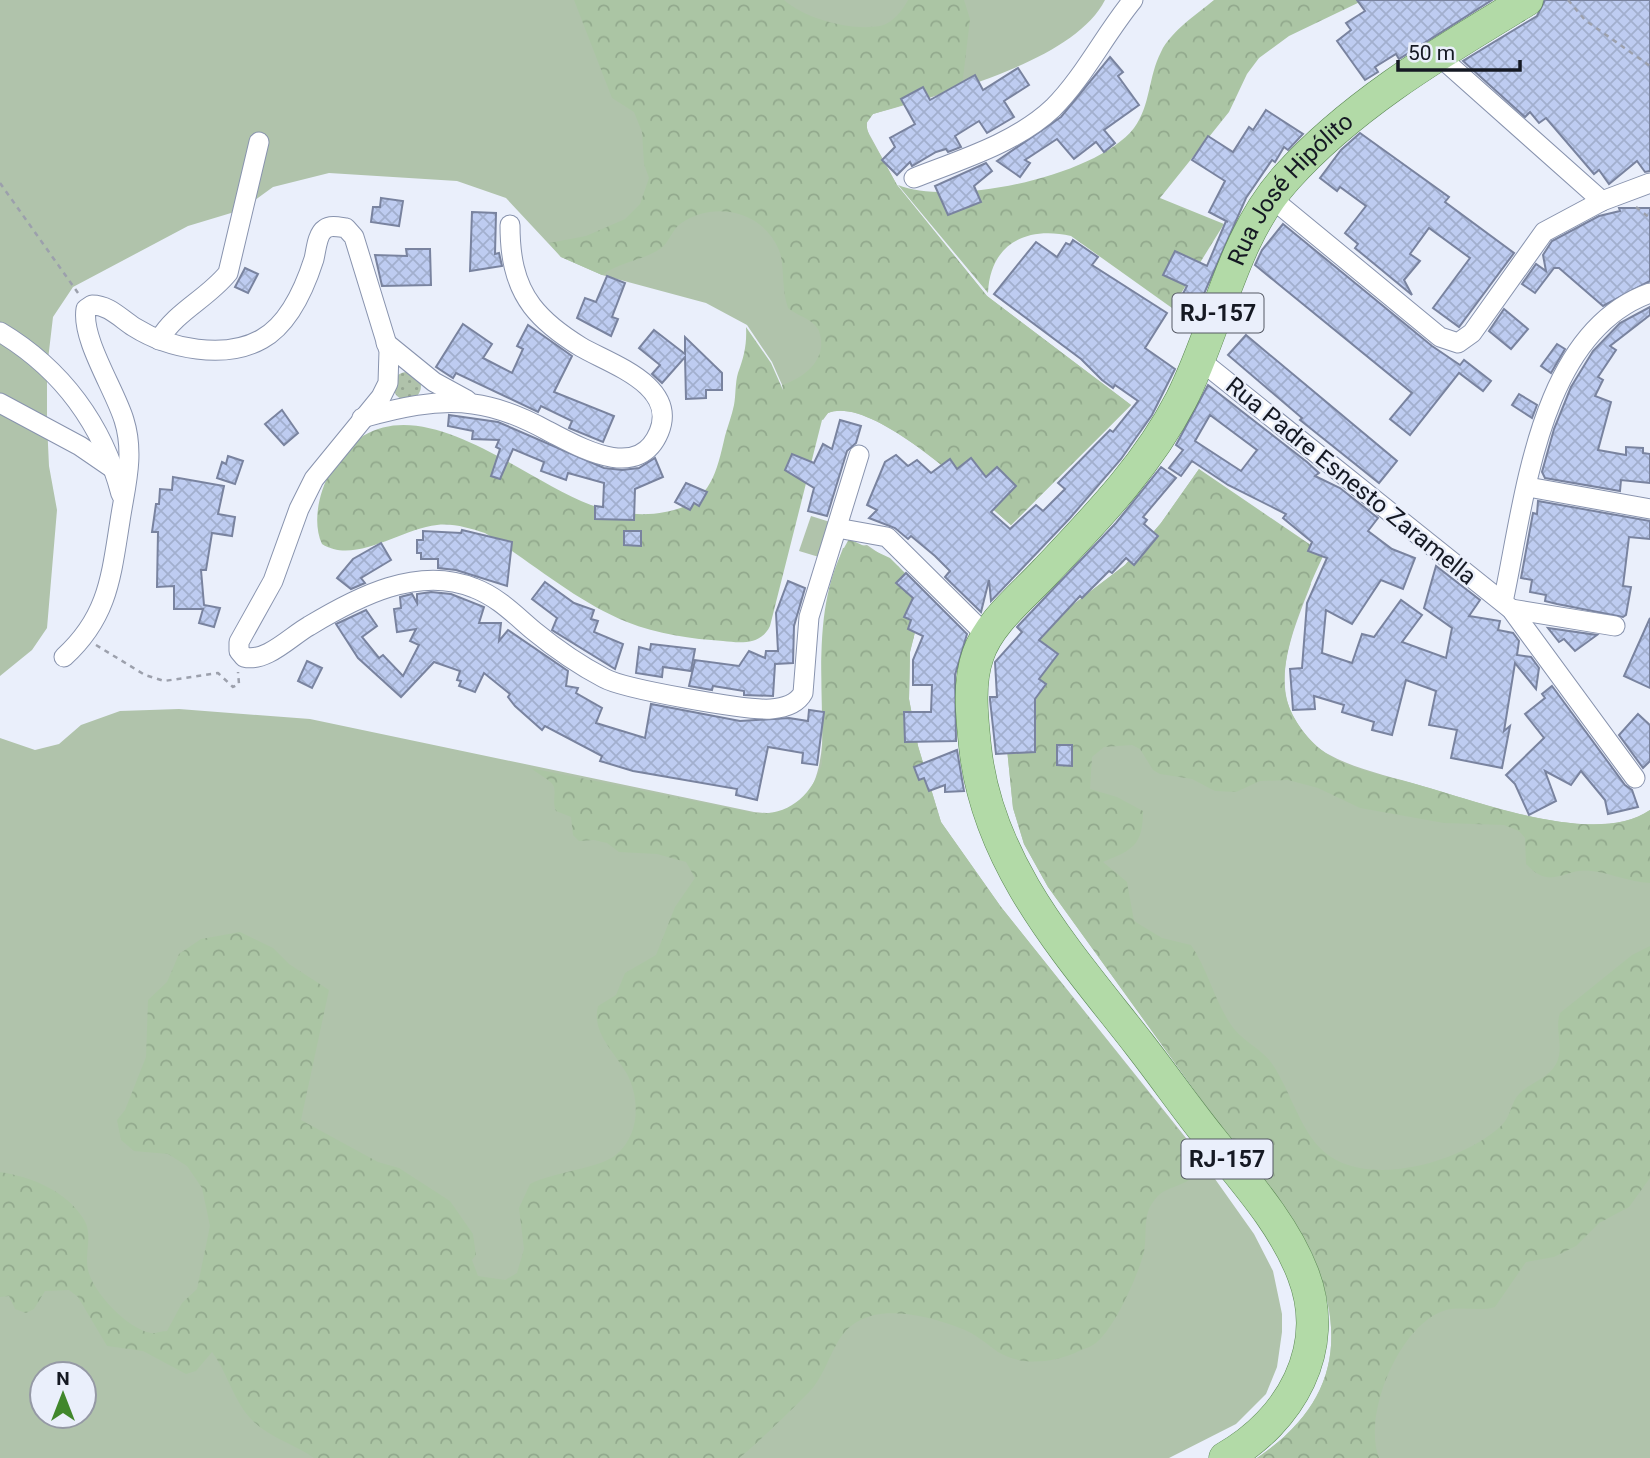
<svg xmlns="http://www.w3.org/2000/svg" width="1650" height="1458" font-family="Roboto,sans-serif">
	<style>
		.grass { fill: #b0c3ab; fill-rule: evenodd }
		.forest { fill: url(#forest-crowns) }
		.park { fill: url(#park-dots) }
		.building { fill: url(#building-cross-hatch); stroke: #79839f; stroke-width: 2; fill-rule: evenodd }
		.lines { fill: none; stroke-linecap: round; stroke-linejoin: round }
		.street-casing { stroke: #8893ae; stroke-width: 21 }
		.primary-casing { stroke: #5a8753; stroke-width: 33 }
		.path { stroke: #9ca0ac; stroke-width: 2.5; stroke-dasharray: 5 5; stroke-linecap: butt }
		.street { stroke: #fff; stroke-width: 19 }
		.primary { stroke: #b2daa7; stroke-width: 32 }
		.labels { text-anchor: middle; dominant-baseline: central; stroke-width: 5; stroke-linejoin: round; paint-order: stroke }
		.shield { fill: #eaeffb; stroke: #555964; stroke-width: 2 }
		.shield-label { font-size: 23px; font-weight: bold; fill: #151923 }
		.street-label { font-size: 24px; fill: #151923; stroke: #eaeffb }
	</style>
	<defs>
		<pattern id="forest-crowns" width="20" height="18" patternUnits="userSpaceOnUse" patternTransform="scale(1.75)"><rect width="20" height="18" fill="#abc5a4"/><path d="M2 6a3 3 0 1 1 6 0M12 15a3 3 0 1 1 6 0" fill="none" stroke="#92a98d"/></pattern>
		<pattern id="park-dots" width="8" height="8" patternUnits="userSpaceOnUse" patternTransform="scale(1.75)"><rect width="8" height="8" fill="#b0c3ab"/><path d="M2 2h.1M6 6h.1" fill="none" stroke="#96a793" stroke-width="1.8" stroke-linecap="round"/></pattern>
		<pattern id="building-cross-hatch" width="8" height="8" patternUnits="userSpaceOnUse" patternTransform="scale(1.75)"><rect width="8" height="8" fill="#beccf1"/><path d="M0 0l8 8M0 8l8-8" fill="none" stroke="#a2afce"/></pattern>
	</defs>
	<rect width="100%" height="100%" fill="#eaeffb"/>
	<!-- grass -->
	<g class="grass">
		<path d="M0 0H1105C1073 63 937 95 873 114L867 120V130L897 185 987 296 1131 405 1011 525C977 496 873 395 828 413L823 420 790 403 772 362 747 325 706 303 602 275 561 257 506 198 457 181 329 173 273 187 241 210 188 226 73 287 53 317 47 368V423L49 466 57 510 47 628 32 650 0 676Z"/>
		<path d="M1199 469 1311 584C1296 624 1271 677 1294 718 1302 731 1313 745 1326 753 1356 770 1390 776 1422 786 1480 802 1597 847 1650 810V1458H1257C1336 1404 1348 1339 1312 1253L1048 887 1024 844 1013 808 1005 729 1070 607 1125 565 1161 523Z"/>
		<polygon points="811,516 830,522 819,557 799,551"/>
		<path d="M867 545 899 567 916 628 910 652 909 699 918 746 941 822 1001 907 1186 1138 1254 1234 1273 1271 1282 1314V1332L1277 1367 1266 1394 1236 1424 1169 1458H0V738L35 750 59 744 81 725 120 711 179 709 310 719 754 812C844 825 819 705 822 653 824 616 830 582 843 548ZM42 1374H84V1416H42Z"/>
	</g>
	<!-- forest -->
	<g class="forest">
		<path d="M574 0H784C806 19 850 31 880 26 893 23 902 11 908 0H964L970 19 962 87 873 114 866 124 869 135 897 185 987 296 1131 405 1011 525C977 496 873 394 828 413L822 420 770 626C761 645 741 643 723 641 692 639 657 634 627 622 577 602 531 562 485 533 469 528 453 523 437 525 400 529 355 565 322 544 312 522 319 493 330 472 394 362 514 476 591 505 614 513 641 517 665 512 710 504 716 475 725 436 728 425 732 415 734 405 736 395 735 383 738 373 744 357 747 344 746 327L771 363 783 390 782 385C804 378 829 359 819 331 814 319 797 316 788 308 781 288 785 266 779 250 763 211 714 200 680 224 672 230 669 243 660 249 641 261 620 262 602 275L561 257 549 243 586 236 625 219 640 204 649 178 644 164 642 132 634 112 612 98Z"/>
		<path d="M1214 0H1364L1289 36 1259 58 1247 74 1229 112 1160 198 1224 224 1172 308 1071 236C1026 226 990 244 988 293L898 185C953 207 1097 176 1134 128 1151 105 1148 77 1161 52 1171 31 1196 15 1214 0Z"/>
		<path d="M1199 469 1324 554C1307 591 1275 660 1287 701 1293 720 1307 740 1324 752 1351 771 1388 776 1419 785 1477 801 1596 848 1650 810V883C1629 882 1611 873 1591 871 1564 867 1552 892 1526 864L1525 838 1519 831 1504 825 1444 823 1360 808 1318 788 1288 780 1260 781 1236 792 1215 791 1192 779 1160 774 1153 770 1140 749 1132 745 1104 747 1092 757 1090 789 1117 797 1143 811C1143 846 1132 850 1103 862L1127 882 1134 921 1162 938 1191 945C1209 971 1215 1005 1235 1030 1246 1043 1263 1050 1273 1065 1290 1091 1299 1126 1320 1148 1363 1192 1462 1162 1501 1126 1511 1117 1511 1102 1519 1094 1530 1082 1547 1080 1556 1064 1565 1047 1554 1030 1560 1013L1632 955 1650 946V1178L1629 1207 1599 1223 1576 1246 1554 1257 1526 1262 1495 1307C1480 1312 1462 1306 1446 1310 1400 1323 1362 1415 1379 1458H1257C1336 1404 1348 1339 1312 1253L1048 887 1024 844 1013 808 1005 729 1037 639 1070 607 1125 565 1161 523Z"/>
		<path d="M849 539 890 558 914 582 916 628 910 652 909 699 918 746 941 822 1001 907 1200 1157 1189 1180C1180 1186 1163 1189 1157 1197 1141 1214 1148 1231 1144 1252 1138 1275 1116 1325 1098 1341 1093 1347 1082 1349 1075 1353 1051 1363 1021 1366 998 1352 988 1345 978 1336 967 1331 942 1320 902 1309 874 1315 834 1325 835 1357 815 1385 810 1393 745 1455 739 1458H314C295 1444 270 1438 253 1421 233 1401 229 1375 212 1352L196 1371 186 1374 143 1351 107 1346 78 1297 69 1290 45 1291 34 1309 26 1313 15 1309 9 1296 0 1297V1172C31 1177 65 1190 83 1218 94 1235 84 1251 88 1270 93 1292 127 1329 151 1333 155 1334 162 1331 167 1331L182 1303 197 1289 210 1226 202 1188 187 1166 168 1154 134 1151 121 1140 117 1120 125 1110 146 1057 148 1000 167 982 179 954 201 939 240 932 273 948 289 964 329 990 301 1120 378 1162 399 1168 450 1201 473 1234 476 1255 472 1260 478 1276 505 1280 517 1273 524 1249 519 1208 530 1184C553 1172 602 1168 617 1154 640 1134 640 1099 627 1074 615 1052 591 1033 598 1006L616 995 625 973 656 955 675 907 695 878 686 862 657 854 619 852 607 843 594 840 579 841 573 835 571 817 556 811C552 801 556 796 554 787 552 780 537 774 531 768L754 813C788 817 812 795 822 764 825 691 809 605 849 539Z"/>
	</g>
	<!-- park -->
	<circle class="park" cx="407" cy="386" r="14"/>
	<!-- building -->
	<g class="building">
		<polygon points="1357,0 1492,0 1399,59 1396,54 1375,67 1378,72 1365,80 1337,41 1351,30 1346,23 1365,11"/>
		<polygon points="1545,0 1650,0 1650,171 1645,172 1637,161 1609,184 1599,170 1594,174 1546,118 1539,123 1530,112 1525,117 1463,61 1537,16"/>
		<polygon points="1110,57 1123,72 1118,76 1139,105 1104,130 1115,143 1104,152 1096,142 1074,159 1057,139 1025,160 1030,163 1020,177 997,161 1061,117"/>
		<polygon points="1018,68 1029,85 1004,101 1014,117 987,133 979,121 955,136 961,147 948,152 946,149 936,152 912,166 910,162 897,175 882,160 895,147 890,138 915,124 901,99 923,87 930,100 975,75 983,90"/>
		<polygon points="1266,110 1303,134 1288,150 1284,147 1275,162 1272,160 1246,198 1192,321 1174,311 1187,286 1163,275 1175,251 1207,266 1226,221 1228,222 1209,212 1225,181 1192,160 1208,136 1233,152 1249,127 1253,130"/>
		<polygon points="1360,133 1449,197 1445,202 1514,253 1459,327 1433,308 1470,258 1429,228 1410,254 1420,261 1404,280 1412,295 1355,248 1358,244 1345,233 1366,206 1340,187 1337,191 1320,178 1341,150"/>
		<polygon points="986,163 992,171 974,186 981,202 948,215 935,186"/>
		<polygon points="381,198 403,201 399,226 371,222 373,207 380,207"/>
		<polygon points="1619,208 1650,208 1650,281 1603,306 1559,268 1554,268 1535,293 1522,284 1536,264 1546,271 1543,255 1552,241 1599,216 1620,211"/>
		<polygon points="472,212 496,213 495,254 499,253 502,266 470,271"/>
		<polygon points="1283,224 1432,346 1460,365 1464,360 1491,381 1483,391 1459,373 1410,435 1390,419 1412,393 1255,265 1262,250"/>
		<polygon points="1073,240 1098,257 1092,265 1167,313 1145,348 1175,369 1152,415 1121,459 1070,518 991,601 989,580 981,612 945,577 950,571 935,556 911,536 908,539 895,528 869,518 877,510 867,505 885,462 896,455 908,466 917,460 931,473 950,459 957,469 971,458 986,477 997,467 1016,486 991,512 1010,529 1036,505 1043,511 1065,489 1058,483 1110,430 1113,432 1138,401 1115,385 1113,388 1102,380 1081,359 994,294 1036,242 1057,257 1066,243 1070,245"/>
		<polygon points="406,249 430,249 431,285 382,286 375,255 407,256"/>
		<polygon points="245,268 258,274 248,293 235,287"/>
		<polygon points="607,276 625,283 612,317 618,319 611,336 577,318 585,298 596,302"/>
		<polygon points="1650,307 1650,315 1610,346 1616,350 1598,377 1603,380 1595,396 1611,402 1598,450 1626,455 1626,447 1643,448 1643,453 1650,454 1650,483 1621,480 1620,491 1545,478 1542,472 1554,429 1571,387 1593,351 1620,323"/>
		<polygon points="1504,309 1528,329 1511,349 1489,331"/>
		<polygon points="463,324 492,344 483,358 512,373 523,349 517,346 528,325 572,356 554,392 614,416 603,442 569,428 572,421 541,406 538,412 456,373 453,378 436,367"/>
		<polygon points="654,330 685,354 685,337 722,373 722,390 706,390 706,398 686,399 685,357 662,383 652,374 660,365 639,348"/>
		<polygon points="1246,335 1397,461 1379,483 1300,420 1302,418 1228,355"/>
		<polygon points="1557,344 1565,349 1551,373 1541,366"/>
		<path d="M1208 385 1307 462 1319 473 1315 476 1340 488 1378 518 1368 531 1392 549 1415 558 1403 589 1381 580 1352 624 1326 610 1322 653 1352 663 1362 634 1374 637 1401 600 1422 615 1402 642 1446 658 1452 628 1424 608 1436 566 1480 600 1469 616 1500 621 1498 630 1513 633 1519 641 1517 655 1531 657 1539 668 1536 689 1515 663 1504 731 1510 726 1502 768 1451 758 1457 730 1429 725 1436 691 1406 680 1392 735 1372 730 1374 722 1342 712 1344 705 1314 696 1315 709 1293 710 1290 669 1302 668 1307 603 1327 558 1308 551 1312 542 1283 518 1286 514 1228 485 1192 461 1181 476 1169 468 1183 450 1176 445ZM1210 415 1257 450 1241 471 1195 441Z"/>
		<polygon points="1519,394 1537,405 1532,418 1512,405"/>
		<polygon points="282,410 298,433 284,445 265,424"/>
		<polygon points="449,415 498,422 604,468 622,470 639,468 655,458 663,477 635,489 634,520 595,519 595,506 603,507 604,483 568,473 566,480 541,471 544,462 513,449 500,479 491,476 500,449 496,447 499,440 472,439 473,431 448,426"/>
		<polygon points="840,420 861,426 856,443 847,451 827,516 808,511 814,488 785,470 792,454 814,463 823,444 832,449"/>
		<polygon points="228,456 243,461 235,484 217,478 222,462 226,464"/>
		<polygon points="1161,467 1176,478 1143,517 1147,520 1144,524 1158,536 1134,565 1126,558 1112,573 1109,571 1082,598 1080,596 1039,640 1058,654 1039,679 1046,684 1035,699 1035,752 996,754 990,700 990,697 997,697 995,662 1022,632 1017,627 1116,523"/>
		<polygon points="173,477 224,486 218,514 235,517 232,536 212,533 206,570 201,570 204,605 220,608 214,627 199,623 203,609 174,609 174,586 157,587 158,532 152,532 156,504 159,504 160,489 172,490"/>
		<polygon points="686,483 707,492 699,506 694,503 690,510 675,502"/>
		<polygon points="1538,501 1650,521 1650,539 1629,537 1623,586 1631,587 1626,615 1623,617 1557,604 1545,601 1546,595 1530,592 1532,580 1521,578 1533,513 1537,514"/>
		<polygon points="462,530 512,542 507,586 456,570 438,568 438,559 421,559 421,553 417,553 417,540 423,540 423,531 461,533"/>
		<polygon points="624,531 641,531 641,546 624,545"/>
		<polygon points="381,543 391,560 361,578 365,583 351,589 337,578 353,559"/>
		<polygon points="906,573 967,634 955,675 956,741 905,742 904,712 931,712 932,685 913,685 913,660 923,636 908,629 911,620 904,617 913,598 896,583"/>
		<polygon points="788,581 805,588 794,626 793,663 775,664 773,696 744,695 744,691 713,686 712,690 689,686 695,660 739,666 749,651 765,658 766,651 778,651 776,613"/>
		<polygon points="545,582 574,603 594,610 591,619 598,621 594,632 623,644 615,669 552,630 557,618 532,599"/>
		<polygon points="431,592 451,594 484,607 479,623 501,623 499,641 508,630 568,671 566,686 578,688 576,693 602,708 596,723 645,738 651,704 740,721 789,718 808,721 809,710 824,712 817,765 802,763 803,753 768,747 757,800 736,795 737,789 633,771 600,761 602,756 545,726 542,730 515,706 508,697 510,694 484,673 475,692 459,686 461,681 457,680 460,671 434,662 401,697 358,658 336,624 366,610 377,626 362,637 379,658 383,655 403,676 419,645 410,641 416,629 397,632 394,609 401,608 400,597 412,594 417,603 417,594"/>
		<polygon points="1650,618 1650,688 1624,676"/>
		<polygon points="1548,628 1597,635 1575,651 1564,639 1559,642"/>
		<polygon points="651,644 695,649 691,671 663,667 662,677 636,673 639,647 650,650"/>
		<polygon points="307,661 322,668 312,688 298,681"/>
		<polygon points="1552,686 1625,785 1632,790 1638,807 1608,814 1605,800 1581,771 1571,785 1545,771 1556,801 1529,815 1515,784 1506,775 1544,738 1525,714 1545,698 1542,694"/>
		<polygon points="1638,714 1650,725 1650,761 1643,768 1619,735"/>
		<polygon points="1057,745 1072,745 1072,766 1057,765"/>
		<polygon points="957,750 964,791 945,792 945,785 929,791 924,778 919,780 914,767"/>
	</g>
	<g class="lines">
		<defs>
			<g id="street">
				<polyline points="1439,56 1602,201"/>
				<path d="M914 178C960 160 1016 143 1053 108 1084 77 1105 34 1133 0"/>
				<polyline points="1270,197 1440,337 1458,343 1472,333 1544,232 1602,201 1650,183"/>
				<path d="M0 332C62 369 103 425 121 494"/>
				<path d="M159 340C176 311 207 299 228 273L259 142"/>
				<polyline points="386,343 434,382 467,400"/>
				<polyline points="1200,360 1511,609 1635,778"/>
				<polyline points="0,403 80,446 115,470"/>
				<path d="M362 418C398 408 435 399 473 404 498 407 526 419 548 431 578 446 638 483 659 432 678 385 610 364 581 347 563 336 545 323 532 306 514 282 510 254 510 225"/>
				<polyline points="1528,487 1650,509"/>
				<polyline points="837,528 887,537 987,636"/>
				<path d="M1503 602C1525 501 1538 333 1650 293"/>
				<polyline points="1511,609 1615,626"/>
				<path d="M64 657C108 617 111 577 120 521 125 487 135 455 124 420 115 390 81 339 86 309L92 305C109 305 120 318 134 327 169 349 225 360 262 339 289 324 305 287 314 259 316 251 317 234 325 229 330 225 339 227 346 228L354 237 389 351 388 383 381 397 314 479 299 509 273 581 239 642V651L244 657C266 663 291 636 309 626 357 597 418 565 474 588 498 597 515 615 534 631 556 649 579 665 604 678 623 689 749 711 771 709 783 708 797 704 803 693L809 617 859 455"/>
			</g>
			<g id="primary">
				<path id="s1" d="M1225 1458C1290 1421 1332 1349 1303 1274 1284 1224 1244 1180 1211 1139 1186 1108 1164 1076 1139 1044 1069 954 987 865 975 746 972 717 968 683 978 655 989 622 1023 596 1046 571 1097 517 1147 466 1181 400 1218 328 1231 239 1286 178 1352 104 1443 51 1527 0"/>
			</g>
		</defs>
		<!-- street casing -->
		<use href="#street" class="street-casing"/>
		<!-- primary casing -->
		<use href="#primary" class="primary-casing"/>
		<!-- path -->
		<g class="path">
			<polyline points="1568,0 1585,20 1650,66"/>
			<polyline points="0,183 78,293"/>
			<polyline points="1636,207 1650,218"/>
			<polyline points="96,645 145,675 164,681 218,673 233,687 239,684 238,672"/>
		</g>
		<!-- street -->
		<use href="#street" class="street"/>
		<!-- primary -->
		<use href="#primary" class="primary"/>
	</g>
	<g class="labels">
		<!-- shield labels -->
		<g class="shield">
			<rect x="1172.5" y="293.5" width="91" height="39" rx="5"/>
			<rect x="1181.5" y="1139.5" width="91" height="39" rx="5"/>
		</g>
		<g class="shield-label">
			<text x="1218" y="313">RJ-157</text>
			<text x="1227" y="1159">RJ-157</text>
		</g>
		<!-- street labels -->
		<g class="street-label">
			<text stroke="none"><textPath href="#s1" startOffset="1507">Rua José Hipólito</textPath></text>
			<text transform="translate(1351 481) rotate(39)">Rua Padre Esnesto Zaramella</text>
		</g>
	</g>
	<!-- north arrow -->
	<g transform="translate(63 1395)"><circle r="33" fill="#eaeffb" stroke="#9599a5" stroke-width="2"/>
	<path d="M0-5L12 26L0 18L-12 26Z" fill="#41872c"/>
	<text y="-10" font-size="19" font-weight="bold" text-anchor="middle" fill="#151923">N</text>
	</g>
	<!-- scale -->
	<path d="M1398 60v10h122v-10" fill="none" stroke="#151923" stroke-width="3.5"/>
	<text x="1408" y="60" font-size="21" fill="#151923" stroke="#eaeffb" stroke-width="5" paint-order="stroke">50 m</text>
</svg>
